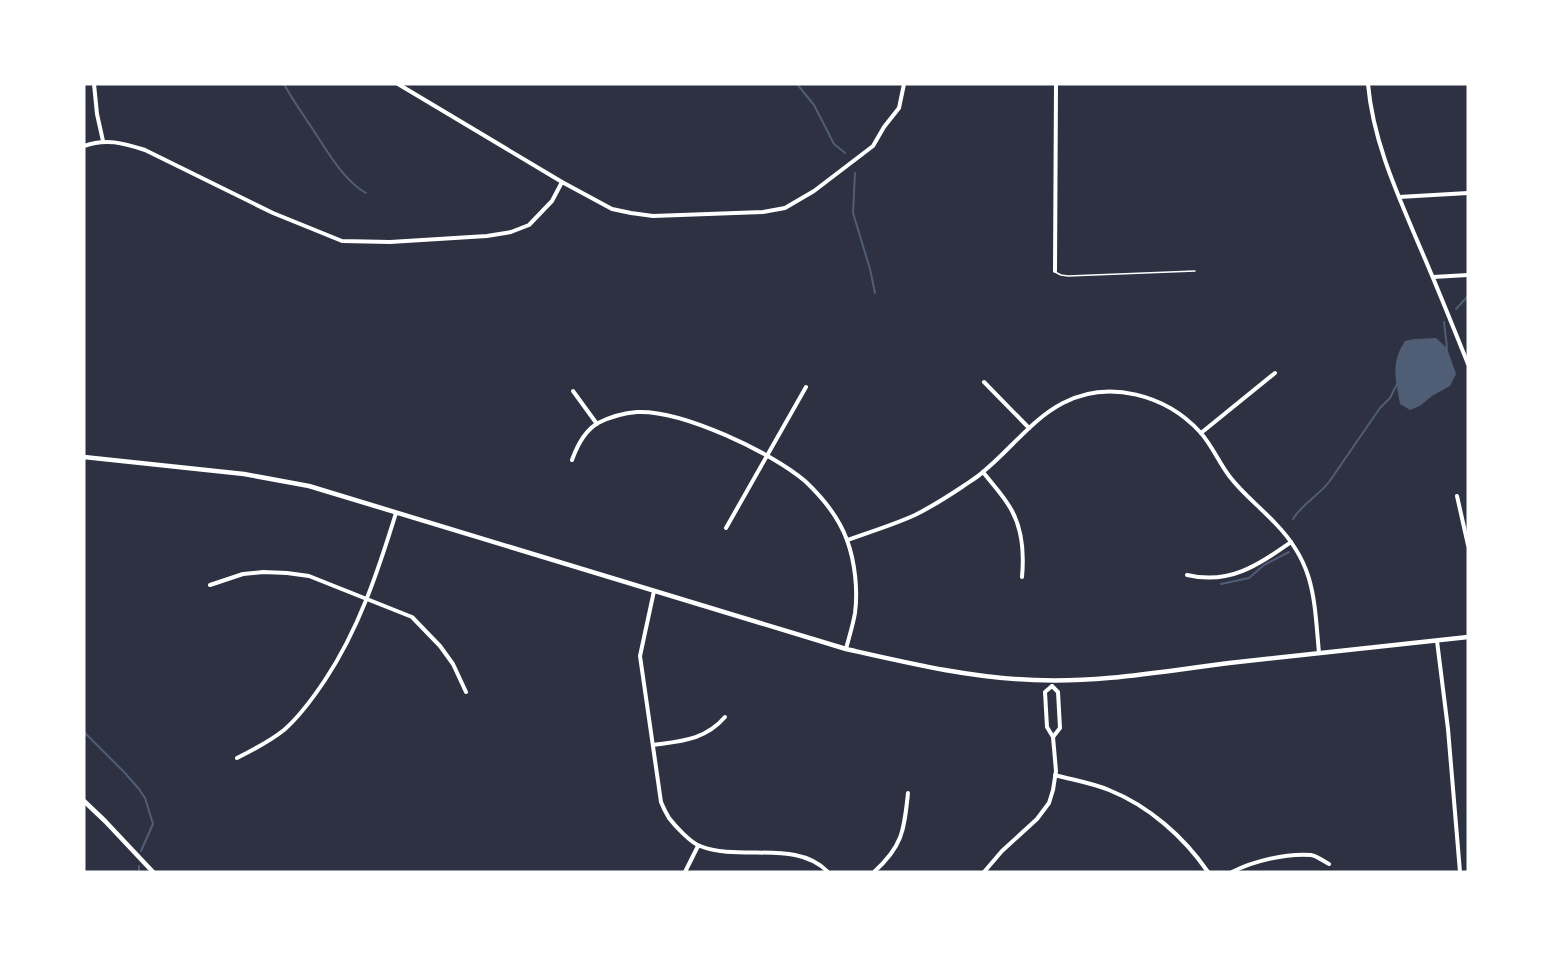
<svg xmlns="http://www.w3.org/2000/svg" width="1552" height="956" font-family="Jost,sans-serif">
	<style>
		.water { fill: #4f5d75 }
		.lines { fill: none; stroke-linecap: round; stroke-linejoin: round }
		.stream { stroke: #4f5d75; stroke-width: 2 }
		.service { stroke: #fff; stroke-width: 1.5 }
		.minor { stroke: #fff; stroke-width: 4 }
		.tertiary { stroke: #fff; stroke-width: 4.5 }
	</style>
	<rect width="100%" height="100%" fill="#2d3142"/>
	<!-- water -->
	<path class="water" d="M1436 338 1447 348 1456 374 1450 386 1432 396 1420 406 1410 410 1400 404C1396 379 1390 364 1405 341L1414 339Z"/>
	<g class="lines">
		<!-- stream -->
		<g class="stream">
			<path d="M284 84C292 99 302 113 312 128 326 149 343 180 366 193"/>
			<polyline points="797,84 814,105 834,144 845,153"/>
			<polyline points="855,173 853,213 870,269 875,293"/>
			<polyline points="1456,309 1468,296"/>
			<polyline points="1444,322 1447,348 1444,349"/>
			<path d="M1293 519C1302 504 1318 496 1329 482L1380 408 1390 398 1398 382"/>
			<polyline points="1221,584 1249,578 1264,565 1289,552"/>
			<polyline points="84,732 124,772 139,789 145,798 153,824 141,851"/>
			<polyline points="139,872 139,866"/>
		</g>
		<!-- service -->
		<polyline class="service" points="1055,272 1061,275 1068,276 1195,271"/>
		<!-- minor -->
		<g class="minor">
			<polyline points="94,84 97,114 103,141"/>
			<polyline points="398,84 562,182 612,209 631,213 653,216 763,212 785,208 814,191 873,146 884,127 899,108 904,84"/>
			<path d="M1368 84C1373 141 1397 193 1419 245 1436 284 1452 324 1468 364"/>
			<path d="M84 146C106 138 123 143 145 150L273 213 342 241 390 242 487 236 511 232 529 225 552 201 562 182"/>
			<polyline points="1399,197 1468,193"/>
			<polyline points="1055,271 1056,84"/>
			<polyline points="1433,277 1468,275"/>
			<polyline points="984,382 1029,428"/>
			<polyline points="573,391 597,424"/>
			<polyline points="1201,433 1275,373"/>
			<path d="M572 460C577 446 584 431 598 423 610 417 624 413 637 412 682 410 771 452 805 481 822 497 839 518 847 540 855 562 858 590 855 613 853 625 849 637 846 649"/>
			<path d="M983 472C993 485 1005 497 1012 511 1023 531 1024 555 1022 577"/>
			<polyline points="1457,496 1468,545"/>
			<polyline points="726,528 806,387"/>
			<path d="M847 540C870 532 893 525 915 515 931 507 947 497 962 487 969 482 978 477 984 471 1011 449 1032 419 1063 403 1109 379 1166 395 1200 432 1212 445 1219 463 1230 477 1243 494 1260 507 1275 523 1315 564 1314 598 1319 653"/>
			<path d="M1187 575C1230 585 1258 565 1291 542"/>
			<polyline points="210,585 243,574 263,572 287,573 309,576 412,617 440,646 453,664 466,692"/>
			<path d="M654 591 640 656 661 802C663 807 666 813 669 818 675 826 691 843 700 846 740 862 797 839 828 872"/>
			<polyline points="1437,641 1448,729 1460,872"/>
			<polyline points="1052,686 1058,692 1060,728 1053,737"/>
			<path d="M653 745C682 741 705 740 725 717"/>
			<path d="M237 758C253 750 269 742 284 730 300 716 313 698 325 680 359 629 378 571 396 513"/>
			<path d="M1055 775C1073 780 1092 783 1109 790 1149 806 1184 837 1208 872"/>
			<polyline points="685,872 698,846"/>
			<path d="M874 872C903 846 904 830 908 793"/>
			<polyline points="984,872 1002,851 1037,819 1049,803 1053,790 1056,771 1053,737 1047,727 1045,692 1052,686"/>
			<path d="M1232 872C1253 861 1287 853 1311 855 1317 856 1323 861 1329 864"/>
		</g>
		<!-- tertiary -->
		<g class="tertiary">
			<path d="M84 457 244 474 309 486 846 649C908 663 971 678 1034 680 1099 683 1164 671 1229 663 1308 654 1388 646 1468 637"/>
			<polyline points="84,801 105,821 153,872"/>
		</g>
	</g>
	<!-- border -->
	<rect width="1552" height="956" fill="none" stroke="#ffffff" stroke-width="171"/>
</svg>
